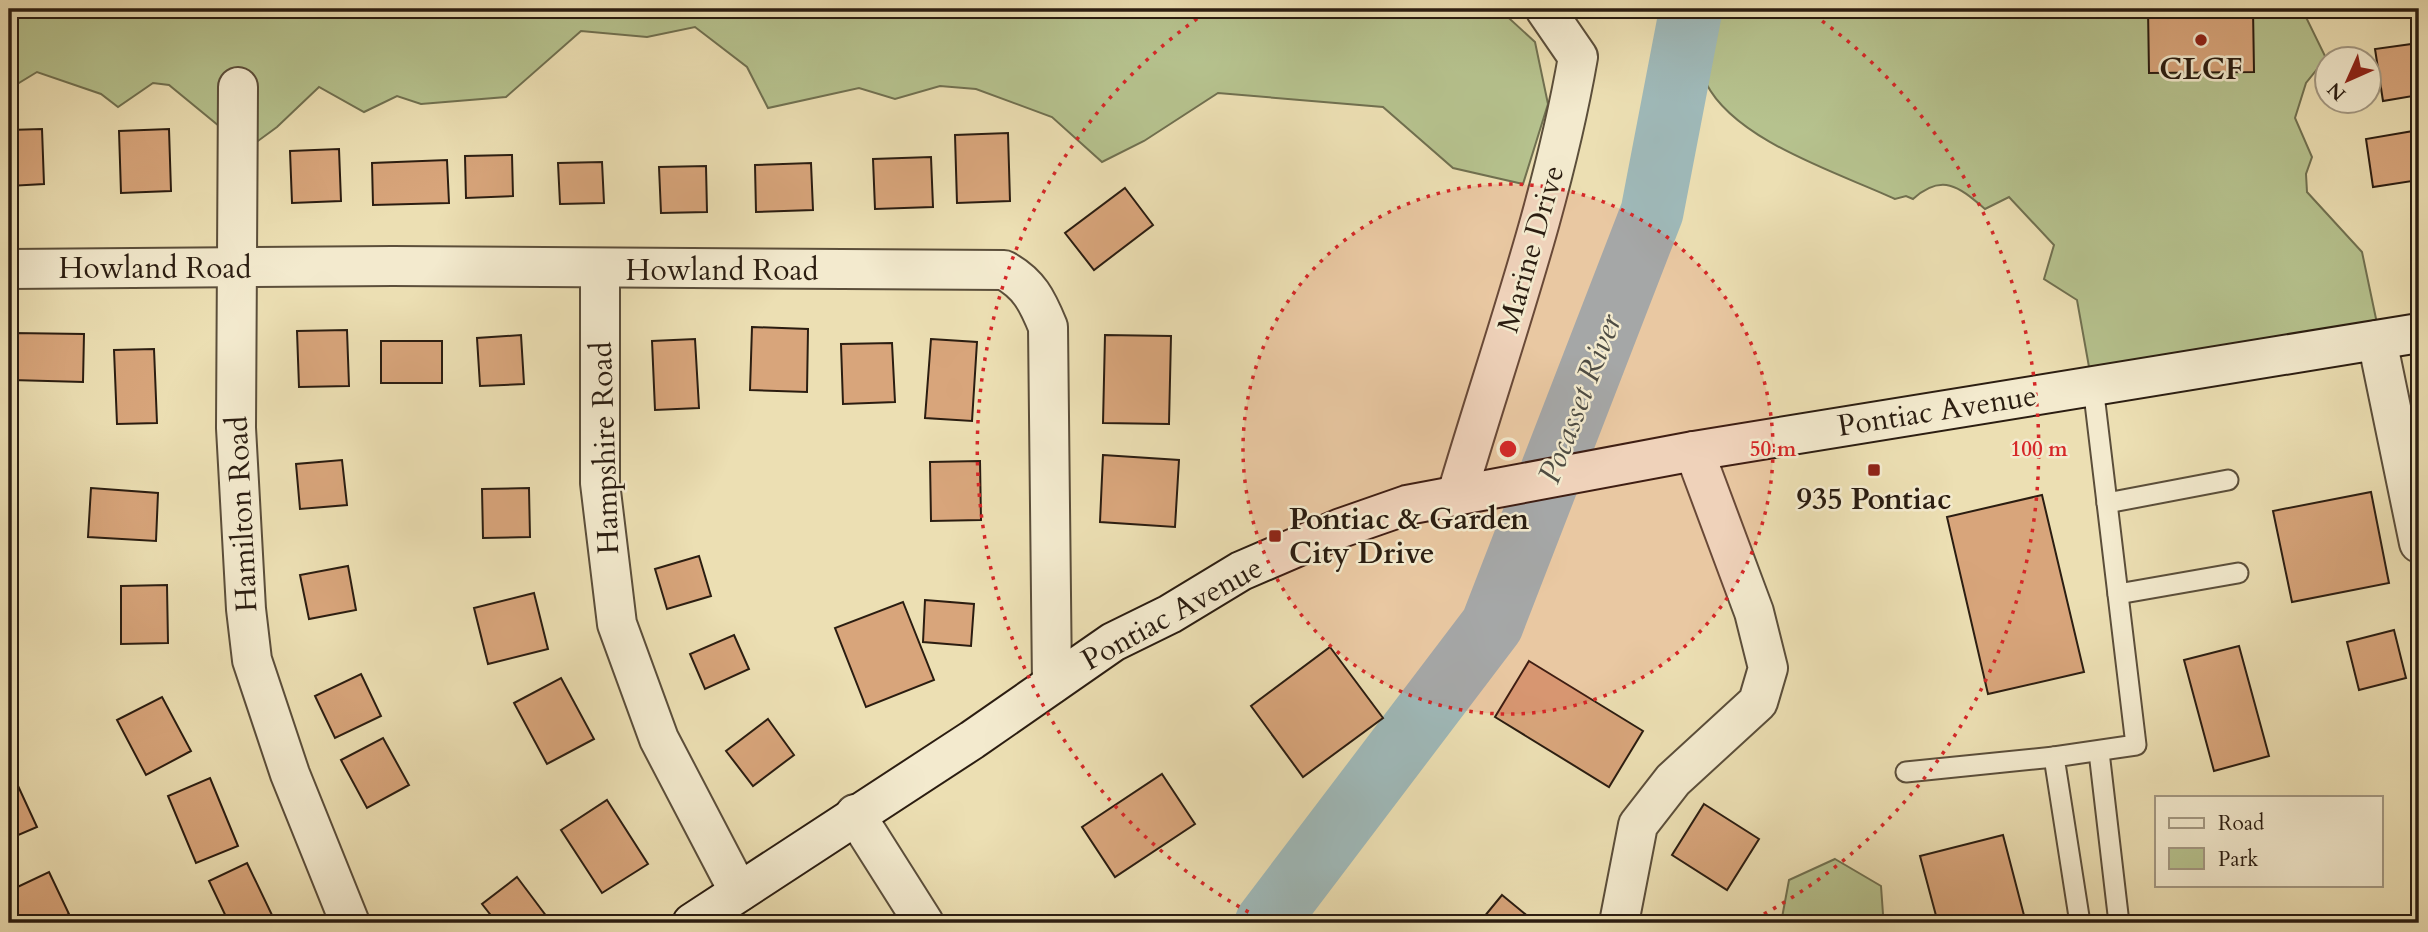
<svg xmlns="http://www.w3.org/2000/svg" width="2428" height="932" font-family="Cardo,serif">
	<style>
		.green { fill: #b6c28e; stroke: #707050; stroke-width: 2 }
		.lines { fill: none; stroke-linecap: round; stroke-linejoin: round }
		.river { stroke: #9fb9b9; stroke-width: 63 }
		.building { fill: #d8a57b; stroke: #2b1d11; stroke-width: 2 }
		.service-casing { stroke: #5b4e3a; stroke-width: 23 }
		.minor-casing { stroke: #5b4e3a; stroke-width: 42 }
		.tertiary-casing { stroke: #5b4e3a; stroke-width: 42 }
		.secondary-casing { stroke: #2b1d11; stroke-width: 42 }
		.service { stroke: #f3eace; stroke-width: 19 }
		.minor { stroke: #f3eace; stroke-width: 38 }
		.tertiary { stroke: #f3eace; stroke-width: 38 }
		.secondary { stroke: #f3eace; stroke-width: 38 }
		.ring { fill: none; stroke: #d62828; stroke-width: 3.5; stroke-dasharray: 3.5 7 }
		.poi-dot { fill: #8f2418; stroke: #f3eace; stroke-width: 2.5 }
		.labels { text-anchor: middle; dominant-baseline: central; stroke-width: 5; stroke-linejoin: round; paint-order: stroke }
		.poi-label { font-size: 30px; font-weight: bold; fill: #2b1d11; stroke: #f3eace }
		.street-label { font-size: 30px; fill: #2b1d11; stroke: #f3eace }
		.water-label { font-size: 32px; font-style: italic; fill: #4e4c43; stroke: #f3eace }
		.centre { fill: #d62828; stroke: #f3eace; stroke-width: 3.5 }
		.ring-label { font-size: 21px; text-anchor: middle; font-weight: bold; fill: #d62828; stroke: #f3eace; stroke-width: 5; stroke-linejoin: round; paint-order: stroke }
	</style>
	<rect width="100%" height="100%" fill="#ecdfb3"/>
	<filter id="stains"><feTurbulence type="fractalNoise" baseFrequency=".00286" numOctaves="4"/><feColorMatrix values="0 0 0 0 .2 0 0 0 0 .09 0 0 0 0 .02 0 0 0 .5 -.17"/></filter>
	<radialGradient id="worn" r=".72"><stop offset=".6" stop-color="#630" stop-opacity="0"/><stop offset="1" stop-color="#630" stop-opacity=".3"/></radialGradient>
	<!-- green -->
	<g class="green">
		<polygon points="9,9 1499,9 1535,42 1548,104 1523,184 1453,168 1383,107 1218,93 1144,141 1102,162 1052,117 976,89 940,86 895,99 859,88 768,108 747,67 695,27 647,37 581,31 506,97 421,104 397,96 364,112 319,87 277,127 247,149 169,85 153,83 118,107 101,94 37,72 9,89"/>
		<path d="M1692 9H2302L2326 58 2306 83 2295 118 2312 157 2306 174 2307 192 2362 252 2379 333 2091 378 2077 300 2044 279 2054 245 2009 197 1985 209C1960 188 1943 172 1913 199L1906 196 1895 199C1839 173 1735 141 1706 83 1697 66 1691 46 1684 28Z"/>
		<polygon points="1835,859 1881,886 1883,914 1872,923 1781,923 1789,880"/>
	</g>
	<g class="lines">
		<!-- river -->
		<polyline class="river" points="1266,923 1492,625 1652,212 1691,9"/>
	</g>
	<!-- building -->
	<g class="building">
		<polygon points="2148,9 2253,9 2254,72 2149,73"/>
		<polygon points="2419,43 2419,95 2383,101 2375,49"/>
		<polygon points="42,129 44,184 9,186 9,130"/>
		<polygon points="169,129 171,191 121,193 119,131"/>
		<polygon points="2419,130 2419,180 2373,187 2366,139"/>
		<polygon points="1008,133 1010,201 957,203 955,135"/>
		<polygon points="339,149 341,201 292,203 290,151"/>
		<polygon points="512,155 513,196 466,198 465,156"/>
		<polygon points="931,157 933,207 875,209 873,159"/>
		<polygon points="447,160 449,203 373,205 372,163"/>
		<polygon points="602,162 604,203 560,204 558,163"/>
		<polygon points="811,163 813,210 756,212 755,165"/>
		<polygon points="706,166 707,212 661,213 659,167"/>
		<polygon points="1125,188 1153,225 1094,270 1065,233"/>
		<polygon points="752,327 808,329 807,392 750,390"/>
		<polygon points="347,330 349,386 299,387 297,331"/>
		<polygon points="13,333 84,334 83,382 12,380"/>
		<polygon points="521,335 524,384 480,386 477,338"/>
		<polygon points="1105,335 1171,336 1169,424 1103,423"/>
		<polygon points="695,339 699,408 655,410 652,341"/>
		<polygon points="931,339 977,342 972,421 925,418"/>
		<rect x="381" y="341" width="61" height="42"/>
		<polygon points="892,343 895,402 843,404 841,344"/>
		<polygon points="154,349 157,423 117,424 114,350"/>
		<polygon points="1103,455 1179,460 1175,527 1100,522"/>
		<polygon points="342,460 347,505 300,509 296,464"/>
		<polygon points="980,461 981,520 931,521 930,462"/>
		<polygon points="91,488 158,493 156,541 88,537"/>
		<polygon points="529,488 530,537 483,538 482,489"/>
		<polygon points="2371,492 2389,583 2292,602 2273,511"/>
		<polygon points="2042,495 2084,672 1988,694 1947,517"/>
		<polygon points="699,556 711,596 667,609 655,569"/>
		<polygon points="348,566 356,610 309,619 300,575"/>
		<polygon points="167,585 168,643 121,644 121,586"/>
		<polygon points="534,593 548,649 488,664 474,608"/>
		<polygon points="925,600 974,604 971,646 923,642"/>
		<polygon points="903,602 934,680 866,707 835,628"/>
		<polygon points="2394,630 2406,678 2359,690 2347,642"/>
		<polygon points="734,635 749,669 705,689 690,654"/>
		<polygon points="2239,646 2269,756 2214,771 2184,660"/>
		<polygon points="1330,647 1383,718 1303,777 1251,706"/>
		<polygon points="1529,661 1643,731 1609,787 1495,717"/>
		<polygon points="361,674 381,716 335,738 315,696"/>
		<polygon points="561,678 594,739 547,764 514,703"/>
		<polygon points="162,697 191,751 146,775 117,720"/>
		<polygon points="768,719 794,755 753,786 726,751"/>
		<polygon points="383,738 409,785 367,808 341,760"/>
		<polygon points="1162,774 1195,824 1115,877 1082,827"/>
		<polygon points="13,775 37,827 9,839 9,777"/>
		<polygon points="210,778 238,846 196,863 168,796"/>
		<polygon points="607,800 648,864 602,893 561,830"/>
		<polygon points="1704,804 1759,839 1727,890 1672,855"/>
		<polygon points="2003,835 2026,923 1938,923 1920,856"/>
		<polygon points="247,863 272,915 256,923 229,923 209,881"/>
		<polygon points="49,872 69,914 50,923 20,923 9,899 9,891"/>
		<polygon points="517,877 550,921 547,923 497,923 482,904"/>
		<polygon points="1502,895 1536,923 1479,923"/>
	</g>
	<g class="lines">
		<defs>
			<g id="service">
				<polyline points="2107,503 2228,480"/>
				<polyline points="2118,594 2238,573"/>
				<polyline points="2099,752 2119,923"/>
				<polyline points="1906,772 2054,757"/>
				<polyline points="2080,923 2054,757 2136,745 2093,386"/>
			</g>
			<g id="minor">
				<polyline points="238,87 236,428 246,609 252,660 290,774 350,923"/>
				<path d="M9 269 393 266 1004 270C1029 284 1037 300 1048 327L1052 684"/>
				<polyline points="600,270 600,483 617,624 659,739 739,892"/>
				<polyline points="2377,340 2419,543"/>
				<path d="M1457 494C1500 349 1552 206 1578 57L1545 9"/>
				<polyline points="1619,923 1638,825 1673,780 1758,702 1768,668 1754,612 1694,451"/>
			</g>
			<polyline id="tertiary" points="855,814 924,923"/>
			<polyline id="secondary" points="692,923 972,740 1113,642 1170,614 1241,571 1341,528 1407,505 1694,451 2419,333"/>
		</defs>
		<!-- service casing -->
		<use href="#service" class="service-casing"/>
		<!-- minor casing -->
		<use href="#minor" class="minor-casing"/>
		<!-- tertiary casing -->
		<use href="#tertiary" class="tertiary-casing"/>
		<!-- secondary casing -->
		<use href="#secondary" class="secondary-casing"/>
		<!-- service -->
		<use href="#service" class="service"/>
		<!-- minor -->
		<use href="#minor" class="minor"/>
		<!-- tertiary -->
		<use href="#tertiary" class="tertiary"/>
		<!-- secondary -->
		<use href="#secondary" class="secondary"/>
	</g>
	<!-- distance rings -->
	<circle cx="1508" cy="449" r="265" fill="#d62828" fill-opacity=".12"/>
	<g class="ring">
		<circle cx="1508" cy="449" r="265"/>
		<path d="M1267 922A531 531 0 0 1 1211 9M1805 9A531 531 0 0 1 1749 922"/>
	</g>
	<!-- markers -->
	<g class="poi-dot">
		<circle cx="2201" cy="40" r="7"/>
		<rect x="1867" y="463" width="14" height="14" rx="3.5"/>
		<rect x="1268" y="529" width="14" height="14" rx="3.5"/>
	</g>
	<g class="labels">
		<!-- poi labels -->
		<g class="poi-label">
			<text x="2201" y="69">CLCF</text>
			<text x="1874" y="499">935 Pontiac</text>
			<text x="1289" y="519" text-anchor="start">Pontiac &amp; Garden<tspan x="1289" dy="34">City Drive</tspan></text>
		</g>
		<!-- street labels -->
		<g class="street-label">
			<text transform="translate(1531 249) rotate(-74)">Marine Drive</text>
			<text x="155" y="268">Howland Road</text>
			<text x="722" y="270">Howland Road</text>
			<text transform="translate(1937 411) rotate(-9)">Pontiac Avenue</text>
			<text transform="translate(605 448) rotate(-92)">Hampshire Road</text>
			<text transform="translate(242 514) rotate(-93)">Hamilton Road</text>
			<text transform="translate(1172 614) rotate(-29)">Pontiac Avenue</text>
		</g>
		<!-- water labels -->
		<g class="water-label">
			<text transform="translate(1580 399) rotate(-69)">Pocasset River</text>
		</g>
	</g>
	<circle cx="1508" cy="449" r="10" class="centre"/>
	<g class="ring-label">
		<text x="1773" y="456">50 m</text>
		<text x="2039" y="456">100 m</text>
	</g>
	<!-- margin -->
	<rect width="2428" height="932" fill="none" stroke="#ecdfb3" stroke-width="35"/>
	<rect x="10" y="10" width="2407" height="911" fill="none" stroke="#2b1d11" stroke-width="3.5"/>
	<rect x="18" y="18" width="2393" height="897" fill="none" stroke="#2b1d11" stroke-width="2"/>
	<!-- legend -->
	<rect x="2155" y="796" width="228" height="91" fill="#f3eace" stroke="#a39882" stroke-width="2"/>
	<rect x="2169" y="818" width="35" height="10" fill="#f3eace" stroke="#a39882" stroke-width="2"/>
	<text x="2218" y="830" font-size="21" fill="#2b1d11">Road</text>
	<rect x="2169" y="848" width="35" height="21" fill="#b6c28e" stroke="#a39882" stroke-width="2"/>
	<text x="2218" y="866" font-size="21" fill="#2b1d11">Park</text>
	<!-- north arrow -->
	<g transform="translate(2348 80) rotate(225)"><circle r="33" fill="#f3eace" stroke="#a39882" stroke-width="2"/>
	<path d="M0-5L12 26L0 18L-12 26Z" fill="#8f2418"/>
	<text y="-10" font-size="19" font-weight="bold" text-anchor="middle" fill="#2b1d11">N</text>
	</g>
	<rect width="100%" height="100%" filter="url(#stains)"/>
	<rect width="100%" height="100%" fill="url(#worn)"/>
</svg>
